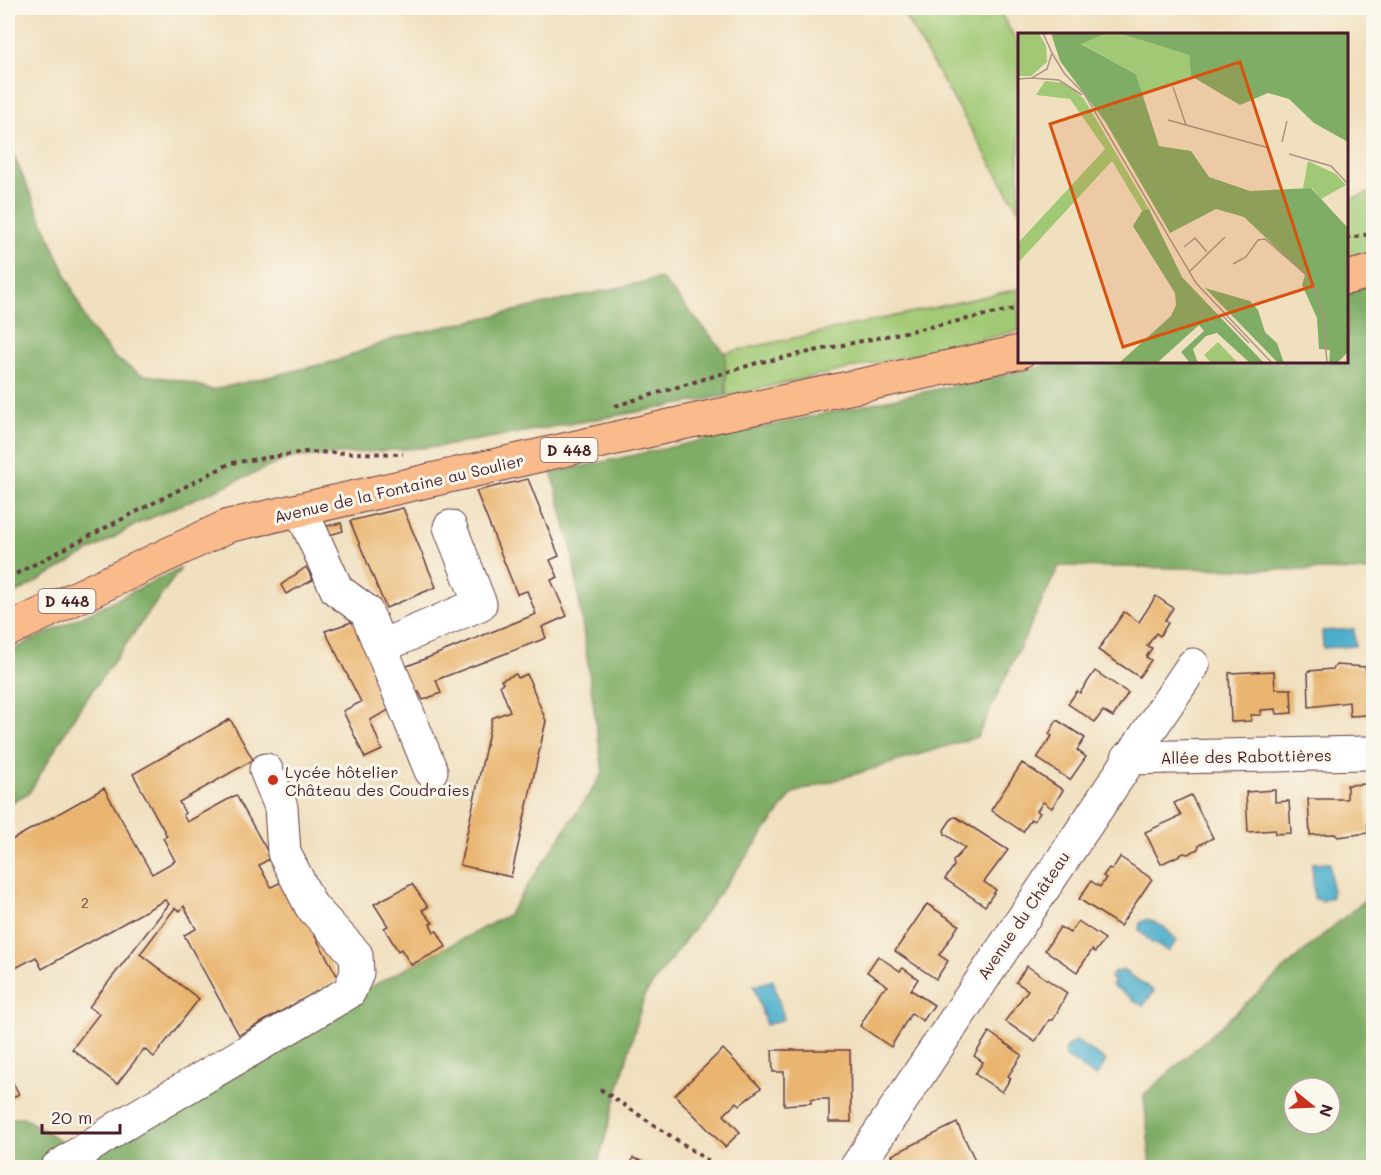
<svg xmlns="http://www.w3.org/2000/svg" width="1381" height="1175" font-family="Mali,sans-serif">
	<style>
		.green { fill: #a1c975; stroke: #767450; stroke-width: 1.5 }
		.forest { fill: #80ad66; stroke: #656648; stroke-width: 1.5; fill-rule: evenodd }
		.water { fill: #4dafcc; stroke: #4c677c; stroke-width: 1.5 }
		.building { fill: #e9b56f }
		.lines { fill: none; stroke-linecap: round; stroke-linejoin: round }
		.minor-casing { stroke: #633c41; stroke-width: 35 }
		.major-casing { stroke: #633c41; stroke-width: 35 }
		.path { stroke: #633c41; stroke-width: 4; stroke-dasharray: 4.5 4.5; stroke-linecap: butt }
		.minor { stroke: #fff; stroke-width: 33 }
		.major { stroke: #fabb8c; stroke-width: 33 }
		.poi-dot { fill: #c8321e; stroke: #fbf7ec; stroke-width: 2 }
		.labels { text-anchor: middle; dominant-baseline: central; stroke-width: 6; stroke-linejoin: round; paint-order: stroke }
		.number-label { font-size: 14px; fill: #72443c }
		.shield { fill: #fbf7ec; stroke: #7f6065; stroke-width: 1.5 }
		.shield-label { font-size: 15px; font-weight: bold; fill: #4a1f2b }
		.street-label { font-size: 16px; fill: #4a1f2b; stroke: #fbf7ec }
		.poi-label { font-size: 16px; fill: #4a1f2b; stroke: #fbf7ec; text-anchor: start }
		.inset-road { fill: none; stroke: #ae9384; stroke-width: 1.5 }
		.view { fill: #d8530f; fill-opacity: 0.15; stroke: #d8530f; stroke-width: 3 }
		.inset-edge { fill: none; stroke: #4a1f2b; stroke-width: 3 }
	</style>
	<rect width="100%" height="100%" fill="#fbf7ec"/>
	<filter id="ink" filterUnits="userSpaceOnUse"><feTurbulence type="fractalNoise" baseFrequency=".0167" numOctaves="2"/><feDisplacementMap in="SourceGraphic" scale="12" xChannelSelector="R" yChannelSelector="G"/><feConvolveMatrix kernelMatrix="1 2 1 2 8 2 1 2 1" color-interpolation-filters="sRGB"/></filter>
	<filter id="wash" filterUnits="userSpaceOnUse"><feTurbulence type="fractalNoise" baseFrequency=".008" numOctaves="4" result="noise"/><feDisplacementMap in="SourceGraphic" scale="24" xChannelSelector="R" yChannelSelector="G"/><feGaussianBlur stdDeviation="1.35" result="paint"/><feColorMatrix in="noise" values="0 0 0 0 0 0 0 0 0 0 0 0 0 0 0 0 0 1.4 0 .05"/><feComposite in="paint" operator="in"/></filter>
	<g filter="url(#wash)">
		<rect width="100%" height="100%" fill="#f0e0c0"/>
		<!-- green -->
		<g class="green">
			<polygon points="900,8 998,8 1019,46 1019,211"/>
			<polygon points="1373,192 1373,253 1347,259 1347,200"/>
			<polygon points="1019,289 1019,331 726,396 725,353"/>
		</g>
		<!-- forest -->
		<g class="forest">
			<polygon points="8,143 89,327 115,358 140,374 184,381 212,390 336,361 395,338 661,278 725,353 726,396 444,446 289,458 137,524 8,598"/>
			<polygon points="1373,283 1373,571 1059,566 977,737 793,793 644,996 597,1167 8,1168 8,1119 23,1117 75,1150 193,1080 508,915 603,773 572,550 552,473 1061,362 1346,362 1347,292"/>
			<polygon points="181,568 79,709 29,793 8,804 8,652"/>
			<path d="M1373 893V1167H1151L1144 1095 1311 945ZM1294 1088H1330V1124H1294Z"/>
		</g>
		<!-- water -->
		<g class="water">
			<polygon points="1354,629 1355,646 1323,648 1322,631"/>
			<polygon points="1330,863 1332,897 1322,901 1314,898 1312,863"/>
			<polygon points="1147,919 1164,927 1177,940 1169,951 1152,943 1139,930 1140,923"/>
			<polygon points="1122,970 1154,991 1143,1006 1112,985 1115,981 1110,978 1115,971 1119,973"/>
			<polygon points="773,980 784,1019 766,1025 754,986"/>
			<polygon points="1076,1041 1106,1061 1096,1077 1065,1056 1067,1046"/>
		</g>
		<g id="blocks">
			<!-- building -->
			<g class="building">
				<polygon points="528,479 559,556 550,560 558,577 551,580 567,616 542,627 546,638 436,680 441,693 423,700 419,692 412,695 400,669 536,614 527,591 517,594 476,491"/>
				<polygon points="403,508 436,587 386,608 350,521"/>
				<polygon points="341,523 343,531 329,535 327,526"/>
				<polygon points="306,567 313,580 286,594 281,585"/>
				<polygon points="1156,596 1173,608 1165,620 1168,623 1160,636 1156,633 1147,646 1152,648 1146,657 1151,660 1139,677 1098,650 1124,612 1139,622"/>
				<polygon points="358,620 386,675 376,681 391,709 370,720 382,750 365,758 343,711 361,702 325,631"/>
				<polygon points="1336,665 1366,667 1367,679 1374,679 1374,697 1367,697 1368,715 1350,716 1349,702 1309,707 1308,671 1333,669"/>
				<polygon points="1095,671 1128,693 1113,717 1103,711 1095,722 1068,704 1077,691 1080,693"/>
				<polygon points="1274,671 1275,689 1291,689 1292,713 1277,714 1276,709 1261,710 1261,715 1251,715 1251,721 1231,722 1229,673"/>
				<polygon points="516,674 518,678 527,674 546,721 511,877 460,865 492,718 510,711 500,685 503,683 501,680"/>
				<polygon points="230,719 253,760 179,802 185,813 183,815 187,822 236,795 271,858 259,865 271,887 284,881 339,979 239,1035 184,935 196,929 184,906 180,911 175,908 140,954 199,999 154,1057 144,1049 117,1084 72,1049 99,1014 89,1007 169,904 165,900 42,969 36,957 8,972 8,842 104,788 152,874 175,861 163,838 167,836 133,774"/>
				<polygon points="1057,720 1085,738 1077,750 1086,757 1070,780 1037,758 1052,736 1049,734"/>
				<polygon points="1022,763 1063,790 1052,808 1043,802 1037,811 1040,813 1034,821 1031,819 1023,832 991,810"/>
				<polygon points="1366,784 1368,833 1338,837 1335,834 1310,835 1308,799 1347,799 1347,785"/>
				<polygon points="1275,790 1275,802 1289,801 1291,833 1275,834 1275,830 1248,832 1246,792"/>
				<polygon points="1191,795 1213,838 1199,845 1198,849 1188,854 1184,853 1161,864 1145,832 1181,816 1174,803"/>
				<polygon points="956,817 1008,850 984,882 996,890 985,906 945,879 954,866 953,861 965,848 945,834 944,830 952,818"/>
				<polygon points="1120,857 1152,879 1120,926 1079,899 1091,881 1100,887 1106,878 1103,876 1109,868 1112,870"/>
				<polygon points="412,884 428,907 422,910 433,923 430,924 434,932 437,931 446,947 411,965 401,949 398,951 384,928 388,926 374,904"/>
				<polygon points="927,904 959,925 939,955 948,961 936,979 895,951"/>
				<polygon points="1078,921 1105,939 1095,952 1092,950 1077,972 1045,950 1060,927 1070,933"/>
				<polygon points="878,956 900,971 903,968 918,979 911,990 934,1005 923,1021 911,1013 891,1047 860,1026 880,992 888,986 867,972"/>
				<polygon points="1027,966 1067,993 1053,1020 1049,1020 1035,1042 1005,1021 1028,990 1016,982"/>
				<polygon points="989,1032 1022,1055 1008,1076 1011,1078 1002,1092 975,1074 983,1062 974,1056"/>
				<polygon points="723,1049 761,1088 740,1105 737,1102 724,1115 740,1132 725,1147 675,1095"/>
				<polygon points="772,1050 850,1050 851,1122 829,1122 829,1099 811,1099 811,1103 784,1105 784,1072 773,1072"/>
				<polygon points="8,1074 19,1094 8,1100"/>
				<polygon points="957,1123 979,1168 925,1168 923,1163 915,1168 899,1168 892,1155"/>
				<polygon points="633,1158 657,1167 657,1168 629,1168"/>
			</g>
		</g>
	</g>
	<g filter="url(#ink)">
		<use href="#blocks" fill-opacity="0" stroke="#633c41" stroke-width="1.5"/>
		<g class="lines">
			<defs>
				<g id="minor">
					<polyline points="301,510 337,590 366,611 431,771"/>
					<polyline points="382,646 480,604 450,527"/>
					<polyline points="1128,758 1365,753"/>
					<polyline points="57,1168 119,1127 349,992 357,973 356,955 311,906 284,853 281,807 266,770"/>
					<polyline points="856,1168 1193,665"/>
				</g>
				<g id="major">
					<polyline points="1346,278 1374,271"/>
					<polyline points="8,630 228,526 687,422 1020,352"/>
				</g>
			</defs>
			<!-- minor casing -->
			<use href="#minor" class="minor-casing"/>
			<!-- major casing -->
			<use href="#major" class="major-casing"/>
			<!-- path -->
			<g class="path">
				<polyline points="1346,239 1374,233"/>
				<polyline points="615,406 757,363 1020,308"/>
				<polyline points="8,578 231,463 305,452 403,454"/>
				<polyline points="600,1089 719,1168"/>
			</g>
			<!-- minor -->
			<use href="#minor" class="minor"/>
			<!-- major -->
			<use href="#major" class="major"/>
		</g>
	</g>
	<!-- markers -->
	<circle class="poi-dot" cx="273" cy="780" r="6"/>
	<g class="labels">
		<!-- number labels -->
		<g class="number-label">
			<text x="85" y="902">2</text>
		</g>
		<!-- shield labels -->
		<g class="shield">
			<rect x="540.5" y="438" width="57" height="24" rx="4.5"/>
			<rect x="38.5" y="589" width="57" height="24" rx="4.5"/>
		</g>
		<g class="shield-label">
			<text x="569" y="450">D 448</text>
			<text x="67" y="601">D 448</text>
		</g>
		<!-- street labels -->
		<g class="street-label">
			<text transform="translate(399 488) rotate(-13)">Avenue de la Fontaine au Soulier</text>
			<text transform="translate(1246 756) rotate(-1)">Allée des Rabottières</text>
			<text transform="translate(1023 915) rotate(-56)">Avenue du Château</text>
		</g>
		<!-- poi labels -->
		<g class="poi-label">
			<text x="285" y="771">Lycée hôtelier<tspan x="285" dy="18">Château des Coudraies</tspan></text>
		</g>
	</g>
	<!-- overview -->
	<g transform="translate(1018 33)">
		<rect width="330" height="330" fill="#f0e0c0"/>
		<path d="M0 0H21L28 13 29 29 13 43H0ZM88 0H100L171 22 173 43 124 60 118 41 62 10ZM27 48 47 50 66 66 131 176 124 178 94 128 0 230V210L87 116 52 66 18 62ZM290 128 318 141 328 152 303 166 294 155H285ZM200 309 219 329 218 330H193L186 322Z" fill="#a1c975"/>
		<path d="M33 0H88L63 11 118 41 141 113 173 118 191 144 232 158 293 155 330 195V319L319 330H311L312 317 301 316 299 285 284 252 287 242 226 184 198 176 152 200 88 90 42 28ZM100 0H330V109L296 90 271 66 250 60 222 72 173 43 171 22ZM131 176 164 244 246 330H232L199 300 188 303 175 316 180 330H172L163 319 186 298 181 292 139 330H101L153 283 158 272 157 260 115 193 124 178ZM187 255 232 268 240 277 247 299 259 310 266 330H260Z" fill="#80ad66"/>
		<path class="inset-road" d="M34 20 46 40 67 62 178 250 254 330M14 45 41 47 64 62M0 46 14 45 29 36 34 20 25 0M155 54 168 92M150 87 251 115M264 109 269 88M271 121 313 133 330 151M166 214 177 205 189 219M215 231 228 224 240 207 247 206 292 245 305 281 309 330M171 239 207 204M204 282 231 310"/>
		<path class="view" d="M222 29 295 253 105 314 32 91Z"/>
		<rect width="330" height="330" class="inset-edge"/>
	</g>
	<!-- margin -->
	<rect width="1381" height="1175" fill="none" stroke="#fbf7ec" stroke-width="30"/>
	<!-- north arrow -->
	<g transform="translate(1312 1106) rotate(108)"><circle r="28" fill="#fbf7ec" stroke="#b4a19f" stroke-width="1.5"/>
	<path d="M0-4.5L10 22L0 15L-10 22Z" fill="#c8321e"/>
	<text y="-9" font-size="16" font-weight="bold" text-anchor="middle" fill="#4a1f2b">N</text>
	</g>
	<!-- scale -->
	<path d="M42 1124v9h78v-9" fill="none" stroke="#4a1f2b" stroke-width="3"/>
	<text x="51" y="1124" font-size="18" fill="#4a1f2b" stroke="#fbf7ec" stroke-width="4.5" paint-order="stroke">20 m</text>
</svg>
